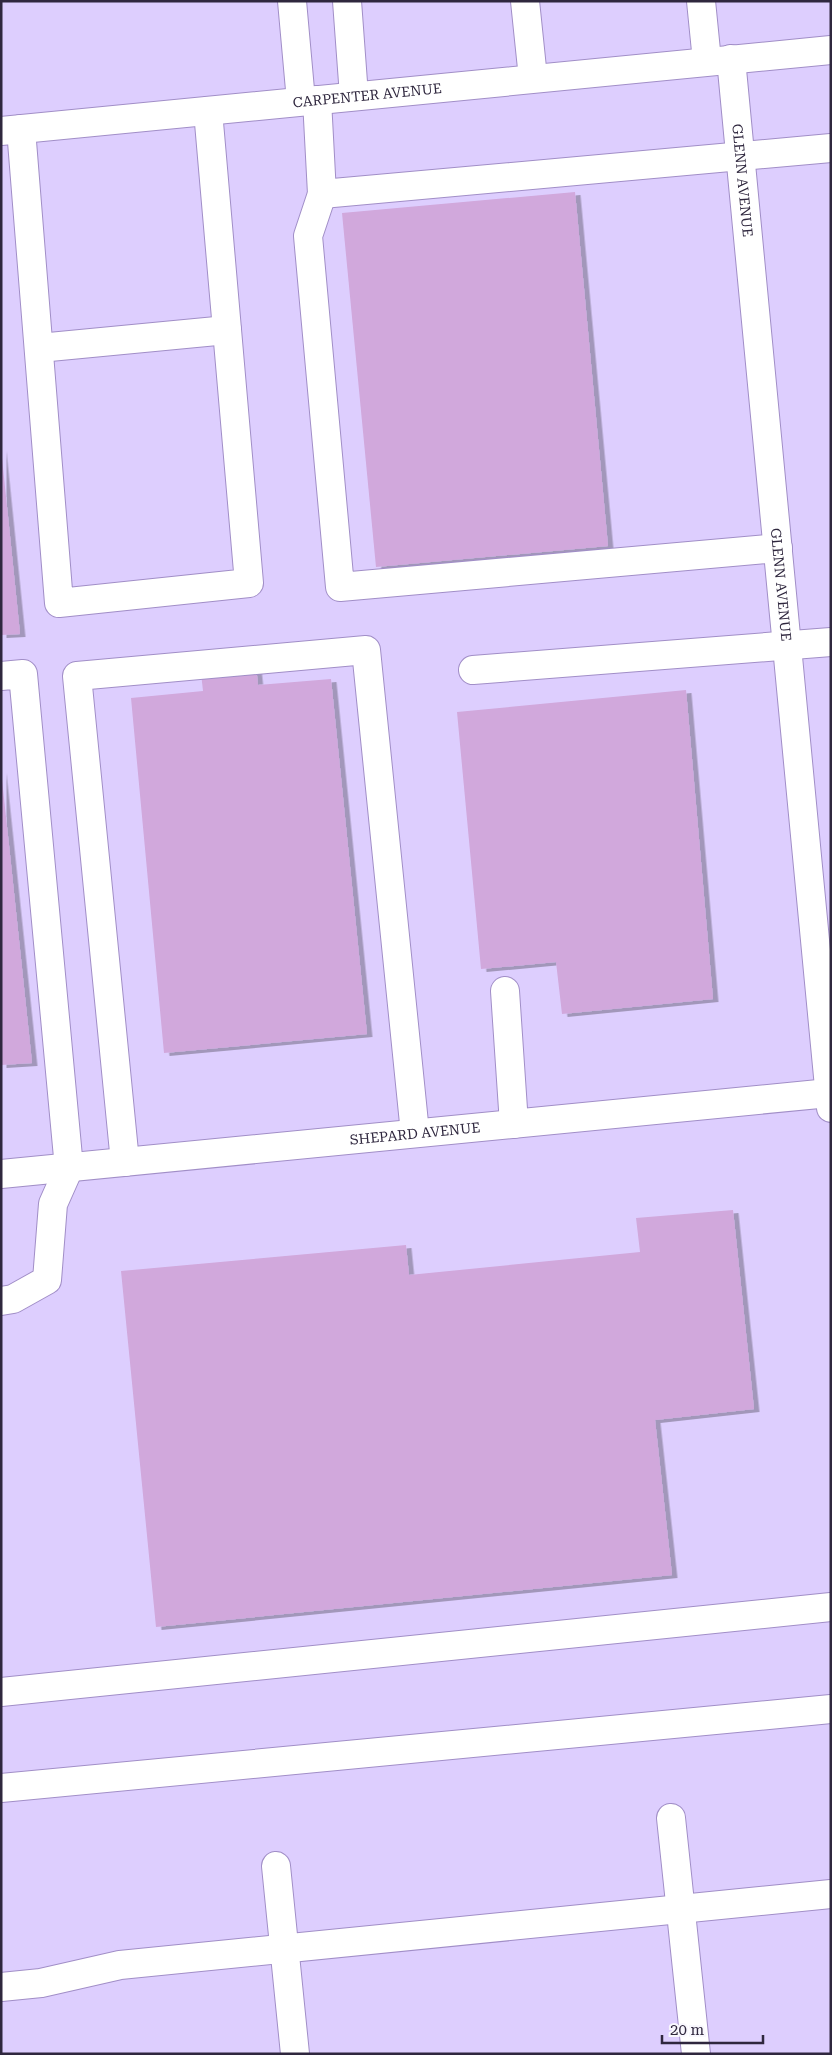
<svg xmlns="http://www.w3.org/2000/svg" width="832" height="2055" font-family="'Roboto Serif',serif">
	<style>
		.building { fill: #d1a8dc; filter: url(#shadow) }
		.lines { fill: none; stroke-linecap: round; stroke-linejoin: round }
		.minor-casing { stroke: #a18ec7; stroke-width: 30 }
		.minor { stroke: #fff; stroke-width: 28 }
		.labels { text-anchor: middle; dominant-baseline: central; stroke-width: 5; stroke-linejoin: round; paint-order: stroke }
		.street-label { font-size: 14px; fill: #2f273e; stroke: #f8f7fd }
	</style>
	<defs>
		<filter id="shadow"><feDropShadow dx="5.5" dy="3" stdDeviation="0" flood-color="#0004"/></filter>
	</defs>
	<rect width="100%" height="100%" fill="#ddcefe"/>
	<!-- building -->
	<g class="building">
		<polygon points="575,192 608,546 376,567 342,213"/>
		<polygon points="1,448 20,634 1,635"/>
		<polygon points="256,666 258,685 331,679 367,1034 164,1053 131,698 203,691 201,673"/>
		<polygon points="686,690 713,999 562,1014 556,962 481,969 457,712"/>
		<polygon points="1,770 32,1063 1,1065"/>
		<polygon points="733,1210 754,1409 655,1420 672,1575 156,1627 121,1271 406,1245 409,1275 640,1252 636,1218"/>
	</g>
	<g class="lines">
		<defs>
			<g id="minor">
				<polyline points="292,1 301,101"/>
				<polyline points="347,1 354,96"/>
				<polyline points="525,1 533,78"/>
				<polyline points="701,1 707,61"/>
				<path id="s1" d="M731 59 831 1108"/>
				<polyline points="317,100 322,194 831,148"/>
				<polyline points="21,129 59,603 249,583 208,111"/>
				<path id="s2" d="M1 131 831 50"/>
				<polyline points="322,194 308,236 340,587 778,548"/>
				<polyline points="39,348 227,330"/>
				<polyline points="473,670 831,642"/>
				<polyline points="1,676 23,674 69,1168 53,1204 47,1280 13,1299 1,1301"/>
				<polyline points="505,991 514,1124"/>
				<polyline points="125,1162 77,676 366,650 415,1133"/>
				<path id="s3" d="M1 1174 829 1093"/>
				<polyline points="1,1692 831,1607"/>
				<polyline points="1,1788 831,1709"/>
				<polyline points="671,1818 696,2054"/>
				<polyline points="276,1866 295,2054"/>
				<polyline points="1,1987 41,1983 120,1965 831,1894"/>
			</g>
		</defs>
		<!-- minor casing -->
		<use href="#minor" class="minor-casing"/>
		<!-- minor -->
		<use href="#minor" class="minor"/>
	</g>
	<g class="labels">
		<!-- street labels -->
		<g class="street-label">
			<text stroke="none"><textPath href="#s2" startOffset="368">CARPENTER AVENUE</textPath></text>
			<text stroke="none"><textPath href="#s1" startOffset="122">GLENN AVENUE</textPath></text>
			<text stroke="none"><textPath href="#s1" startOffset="528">GLENN AVENUE</textPath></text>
			<text stroke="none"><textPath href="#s3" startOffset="416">SHEPARD AVENUE</textPath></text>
		</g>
	</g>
	<!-- border -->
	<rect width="832" height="2055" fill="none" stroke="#2f273e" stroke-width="5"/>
	<!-- scale -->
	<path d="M662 2035v8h101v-8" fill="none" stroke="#2f273e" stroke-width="2.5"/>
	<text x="670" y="2035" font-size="15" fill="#2f273e" stroke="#f8f7fd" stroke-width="4" paint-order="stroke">20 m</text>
</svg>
